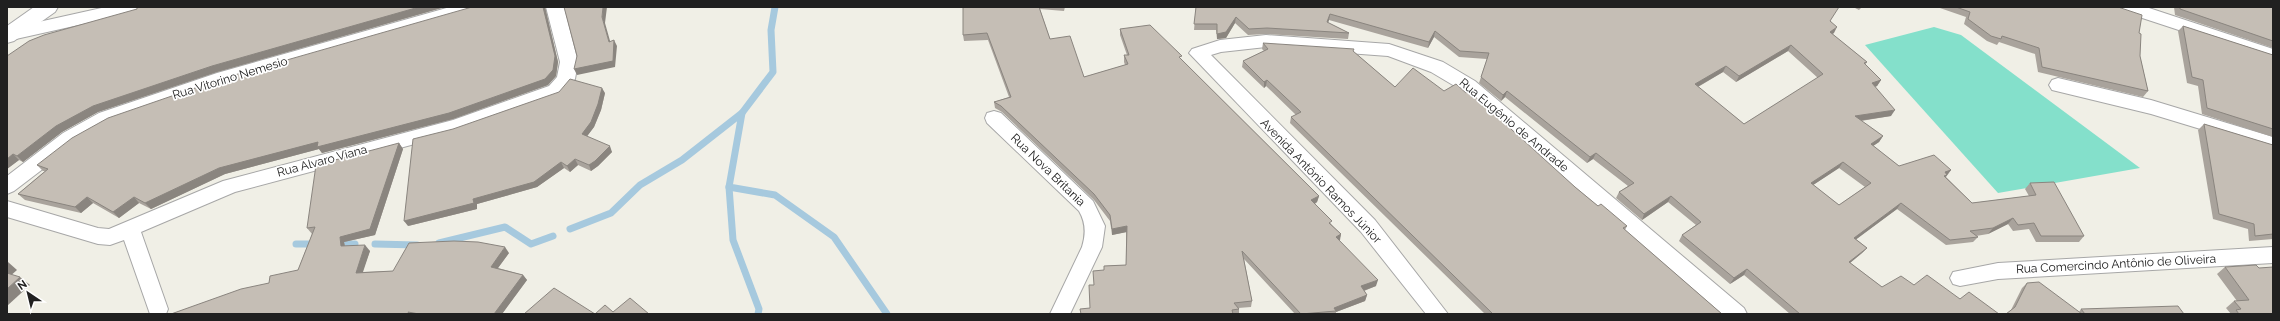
<svg xmlns="http://www.w3.org/2000/svg" width="2280" height="321" font-family="Raleway,sans-serif">
	<style>
		.pitch { fill: #84e0cb }
		.lines { fill: none; stroke-linecap: round; stroke-linejoin: round }
		.stream { stroke: #a6c9de; stroke-width: 7 }
		.minor-casing { stroke: #a7a7a7; stroke-width: 2 }
		.tertiary-casing { stroke: #a7a7a7; stroke-width: 2 }
		.minor { fill: #fff; fill-rule: evenodd }
		.tertiary { fill: #fff; fill-rule: evenodd }
		.wall { fill: #a9a39c; fill-rule: evenodd }
		.shaded-wall { fill: #8a857f }
		.building { fill: #c5beb5; stroke: #8a857f; fill-rule: evenodd }
		.labels { text-anchor: middle; dominant-baseline: central; stroke-width: 3.5; stroke-linejoin: round; paint-order: stroke }
		.street-label { font-size: 12px; fill: #202020; stroke: #fff }
	</style>
	<rect width="100%" height="100%" fill="#f0efe6"/>
	<!-- pitch -->
	<polygon class="pitch" points="1934,27 1961,35 2140,168 1998,193 1865,45"/>
	<g class="lines">
		<!-- stream -->
		<g class="stream">
			<polyline points="775,7 771,30 773,72 742,113 729,187 775,195 834,237 887,314"/>
			<polyline points="729,187 733,240 759,309 758,314"/>
			<polyline points="570,229 611,213 640,185 682,160 742,113"/>
			<polyline points="439,243 505,227 531,244 553,236"/>
			<polyline points="296,244 316,244"/>
			<polyline points="337,244 355,244"/>
			<polyline points="375,244 417,245"/>
		</g>
		<defs>
			<g id="minor">
				<polygon points="106,7 141,7 138,11 132,13 7,41 7,29"/>
				<polygon points="450,7 480,7 477,11 228,83 113,123 77,143 14,191 7,194 7,176 63,133 99,113 217,73"/>
				<polygon points="546,7 564,7 578,62 575,79 561,96 456,133 235,192 141,232 168,309 166,314 150,314 124,240 110,245 98,244 7,217 7,201 98,228 109,229 223,181 453,120 549,86 557,77 560,62"/>
				<polygon points="2118,7 2146,7 2273,49 2273,61 2121,11"/>
				<polygon points="1266,35 1389,44 1443,62 1475,81 1744,308 1747,314 1722,314 1463,91 1431,72 1388,56 1266,47 1221,52 1211,55 1375,220 1448,314 1426,314 1361,232 1189,53 1192,49 1220,40"/>
				<polygon points="2058,78 2151,100 2273,137 2273,151 2151,114 2052,90 2049,85 2052,80"/>
				<path d="M994 111 1001 113 1093 201 1105 226 1102 247 1070 314H1050L1082 247C1086 234 1086 223 1079 211L987 123 985 118 987 113Z"/>
				<polygon points="2273,247 2273,263 1998,279 1960,286 1953,284 1950,278 1953,272 1998,263"/>
			</g>
			<polygon id="tertiary" points="34,7 58,7 55,12 14,41 7,43 7,26"/>
		</defs>
		<!-- minor casing -->
		<use href="#minor" class="minor-casing"/>
		<!-- tertiary casing -->
		<use href="#tertiary" class="tertiary-casing"/>
		<!-- minor -->
		<use href="#minor" class="minor"/>
		<!-- tertiary -->
		<use href="#tertiary" class="tertiary"/>
	</g>
	<!-- wall -->
	<g class="wall">
		<polygon points="137,7 445,7 217,72 98,112 62,132 23,162 19,160 7,169 7,56 137,9"/>
		<polygon points="472,7 545,7 558,62 556,76 548,85 453,119 322,153 319,149 225,174 151,209 139,203 119,218 93,203 81,213 25,200 18,194 45,171 43,171 37,165"/>
		<polygon points="963,7 1065,7 1064,11 1040,9 1050,39 1084,77 1125,65 1124,62 1124,55 1127,55 1120,35 1120,29 1181,59 1319,196 1317,202 1315,204 1332,225 1341,234 1339,241 1376,286 1364,291 1367,295 1365,301 1336,312 1336,314 1295,314 1244,259 1252,301 1251,307 1238,308 1239,309 1239,314 1080,314 1090,308 1094,285 1104,270 1104,266 1126,265 1126,232 1112,235 1110,221 1094,200 1002,112 995,108 994,102 1009,97 988,40 964,41 963,35"/>
		<path d="M1196 7 1831 21 1834 33 1832 34 1867 62 1865 65 1881 80 1877 86 1875 87 1891 116 1861 121 1883 136 1879 142 1873 146 1899 166 1951 170 1946 177 1972 203 2029 196 2025 189 2030 183 2084 236 2079 242H2036L2029 229 2013 231 2008 224 1988 234 1976 236 1978 237 1973 242 1946 245 1897 209 1856 239 1867 248 1862 253 1850 263 1882 287 1914 285 1960 299 1999 314H1790L1744 275 1730 284 1679 241 1682 235 1696 225 1668 202 1642 220 1616 198 1619 192 1628 186 1593 159 1587 163 1505 97 1501 101 1479 83 1487 59 1459 57 1434 37 1428 48 1329 20 1328 23 1349 33 1348 39 1266 34 1248 35 1235 23 1226 38 1217 39 1216 30H1194ZM1788 51 1818 78 1744 124 1698 87 1723 72 1736 82ZM1839 168 1865 187 1839 205 1813 185Z"/>
		<polygon points="1853,7 1862,7 1859,10"/>
		<polygon points="1937,7 2118,7 2139,33 2140,56 2148,91 2143,97 2038,72 2035,54 1999,42 1997,45 1987,41 1964,24 1966,17"/>
		<polygon points="2174,7 2273,7 2273,48 2175,15"/>
		<polygon points="2183,26 2273,55 2273,137 2202,114 2198,86 2187,83 2178,31"/>
		<polygon points="1263,43 1354,52 1395,87 1444,91 1575,187 1598,206 1627,226 1625,230 1722,314 1485,314 1290,123 1291,117 1296,115 1266,86 1264,88 1242,67 1243,61 1264,51 1262,49"/>
		<polygon points="605,93 601,110 594,127 587,136 612,152 598,166 591,171 578,165 570,172 564,168 537,187 477,204 477,209 408,226"/>
		<polygon points="2204,124 2273,145 2273,239 2249,241 2248,229 2213,219 2198,130"/>
		<polygon points="399,143 403,149 375,235 344,242 345,246 370,251 362,272 393,271 509,253 498,268 523,275 527,280 502,314 171,314 269,283 298,270 312,234 307,228"/>
		<polygon points="2225,267 2259,268 2273,314 2231,314 2226,308 2234,301 2237,301 2217,274"/>
		<polygon points="2027,283 2079,312 2081,309 2184,314 2006,314 2011,310 2022,288"/>
	</g>
	<!-- shaded-wall -->
	<g class="shaded-wall">
		<polygon points="419,7 445,7 217,72 98,112 62,132 23,162 17,156 56,126 93,106 212,66"/>
		<polygon points="543,7 545,7 558,62 556,76 548,85 453,119 322,153 319,149 225,174 151,209 145,203 219,168"/>
		<polygon points="603,7 607,7 605,23 612,48 609,42 602,17"/>
		<polygon points="1330,14 1329,20 1326,28 1327,22"/>
		<polygon points="1236,17 1235,23 1226,38 1217,39 1217,34"/>
		<polygon points="1837,27 1834,33 1826,38 1830,32"/>
		<polygon points="1435,31 1434,37 1428,48 1429,42"/>
		<polygon points="614,40 617,46 615,67 577,75 574,69"/>
		<polygon points="1791,45 1788,51 1736,82 1739,76"/>
		<polygon points="1726,66 1723,72 1692,90 1695,84"/>
		<polygon points="1267,80 1266,86 1264,88 1264,82"/>
		<polygon points="1881,80 1877,86 1869,89 1872,83"/>
		<polygon points="602,88 605,93 601,110 594,127 585,139 582,134"/>
		<polygon points="1507,91 1505,97 1501,101 1503,95"/>
		<polygon points="1895,110 1891,116 1851,122 1855,116"/>
		<polygon points="1883,136 1879,142 1867,150 1871,144"/>
		<polygon points="399,143 403,149 375,235 344,242 346,252 341,246 340,237"/>
		<polygon points="610,146 612,152 598,166 591,171 589,165"/>
		<polygon points="1596,153 1593,159 1587,163 1590,157"/>
		<polygon points="13,154 19,160 7,169 7,159"/>
		<polygon points="575,159 578,165 570,172 567,166"/>
		<polygon points="561,162 564,168 537,187 477,204 477,209 408,226 404,221 473,199"/>
		<polygon points="1843,162 1839,168 1807,189 1811,183"/>
		<polygon points="1951,170 1943,180 1945,172"/>
		<polygon points="1319,196 1317,202 1310,206 1311,200"/>
		<polygon points="1671,196 1668,202 1642,220 1644,214"/>
		<polygon points="87,197 93,203 81,213 75,207"/>
		<polygon points="134,197 139,203 119,218 113,212"/>
		<polygon points="1901,203 1897,209 1850,244 1854,238"/>
		<polygon points="2013,218 2008,224 1988,234 1993,228"/>
		<polygon points="1127,226 1127,232 1112,235 1112,229"/>
		<polygon points="1341,234 1340,240 1335,243 1336,237"/>
		<polygon points="365,245 370,251 361,278 356,273"/>
		<polygon points="505,247 509,253 495,272 491,267"/>
		<polygon points="1867,248 1862,253 1845,267 1849,262"/>
		<polygon points="7,262 8,262 17,270 8,278 7,277"/>
		<polygon points="1747,269 1744,275 1730,284 1734,278"/>
		<polygon points="523,275 527,280 502,314 494,314"/>
		<polygon points="20,277 30,285 7,306 7,289"/>
		<polygon points="1378,280 1376,286 1360,292 1361,286"/>
		<polygon points="1367,295 1365,301 1336,312 1336,311 1334,308"/>
	</g>
	<!-- building -->
	<g class="building">
		<polygon points="137,7 419,7 212,66 93,106 56,126 17,156 13,154 7,159 7,56 29,41 44,35 137,9"/>
		<polygon points="472,7 543,7 555,56 553,70 545,79 449,113 317,147 318,142 219,168 145,203 134,197 113,212 87,197 75,207 18,194 48,169 37,165 72,138 108,118 224,78"/>
		<polygon points="564,7 603,7 602,17 609,42 614,40 613,61 574,69 577,56"/>
		<polygon points="963,7 1039,7 1050,39 1070,36 1084,77 1128,64 1124,55 1129,55 1120,29 1150,25 1182,56 1179,57 1319,196 1311,200 1332,221 1329,223 1341,234 1336,237 1378,280 1361,286 1367,295 1334,308 1336,311 1301,314 1242,251 1252,301 1234,303 1239,309 1232,310 1233,314 1081,314 1080,309 1090,308 1089,285 1094,285 1093,271 1104,270 1104,266 1126,265 1127,226 1112,229 1110,215 1094,194 1001,106 994,102 1011,97 987,33 963,35"/>
		<path d="M1196 7H1839L1830 21 1837 27 1830 32 1867 62 1864 63 1881 80 1872 83 1895 110 1855 116 1883 136 1871 144 1899 166 1934 155 1951 170 1945 172 1947 175 1944 176 1972 203 2036 195 2030 183 2054 182 2084 236H2041L2034 223 2018 225 2013 218 1993 228 1970 231 1978 237 1950 240 1901 203 1854 238 1867 248 1849 262 1882 287 1901 276 1914 285 1927 275 1960 299 1969 292 1999 314H1800L1747 269 1734 278 1682 235 1701 222 1671 196 1644 214 1619 192 1634 183 1596 153 1590 157 1507 91 1503 95 1481 77 1489 53 1460 51 1435 31 1429 42 1330 14 1327 22 1349 33 1267 28 1249 29 1236 17 1226 32 1217 34V24H1194ZM1791 45 1823 74 1744 124 1695 84 1726 66 1739 76ZM1843 162 1871 183 1839 205 1811 183Z"/>
		<polygon points="1956,7 2118,7 2142,15 2139,33 2141,34 2140,56 2148,91 2042,67 2039,48 2002,36 2001,39 1991,36 1968,19 1970,12"/>
		<polygon points="2180,7 2273,7 2273,41 2180,9"/>
		<polygon points="2183,26 2273,55 2273,129 2207,108 2203,80 2192,77"/>
		<polygon points="1263,43 1354,49 1353,51 1395,87 1413,68 1444,91 1456,84 1466,93 1468,90 1575,187 1598,206 1601,204 1627,226 1623,228 1722,314 1493,314 1291,117 1301,112 1267,80 1264,82 1243,61 1268,49"/>
		<polygon points="570,79 602,88 598,104 591,122 582,134 610,146 595,161 589,165 575,159 567,166 561,162 534,182 473,199 474,203 404,221 413,139 453,129 559,92"/>
		<polygon points="2204,124 2273,145 2273,234 2255,236 2254,224 2219,214"/>
		<polygon points="399,143 370,229 340,237 341,246 365,245 356,273 393,271 409,243 454,241 478,242 505,247 491,267 523,275 494,314 419,314 408,312 409,314 171,314 241,289 269,283 270,276 298,270 315,227 307,228 316,165"/>
		<polygon points="2256,265 2259,268 2273,267 2273,314 2239,314 2236,310 2241,309 2234,301 2249,300 2225,267"/>
		<polygon points="7,273 20,277 7,289"/>
		<polygon points="2039,282 2082,314 2006,314 2015,307 2027,283"/>
		<polygon points="554,288 595,314 524,314"/>
		<polygon points="630,298 649,314 595,314 605,305 613,312"/>
		<polygon points="2178,306 2184,314 2085,314 2081,309"/>
	</g>
	<g class="labels">
		<!-- street labels -->
		<g class="street-label">
			<text transform="translate(230 78) rotate(-17)">Rua Vitorino Nemesio</text>
			<text transform="translate(1514 125) rotate(40)">Rua Eugênio de Andrade</text>
			<text transform="translate(322 161) rotate(-15)">Rua Alvaro Viana</text>
			<text transform="translate(1048 170) rotate(44)">Rua Nova Britania</text>
			<text transform="translate(1321 181) rotate(46)">Avenida Antônio Ramos Júnior</text>
			<text transform="translate(2116 264) rotate(-3)">Rua Comercindo Antônio de Oliveira</text>
		</g>
	</g>
	<!-- border -->
	<rect width="2280" height="321" fill="none" stroke="#202020" stroke-width="16"/>
	<!-- north arrow -->
	<g transform="translate(28 293) rotate(325)" stroke="#ffffff" stroke-width="3" paint-order="stroke">
	<path d="M0-3L7 15L0 10L-7 15Z" fill="#202020"/>
	<text y="-6" font-size="11" font-weight="bold" text-anchor="middle" fill="#202020">N</text>
	</g>
</svg>
